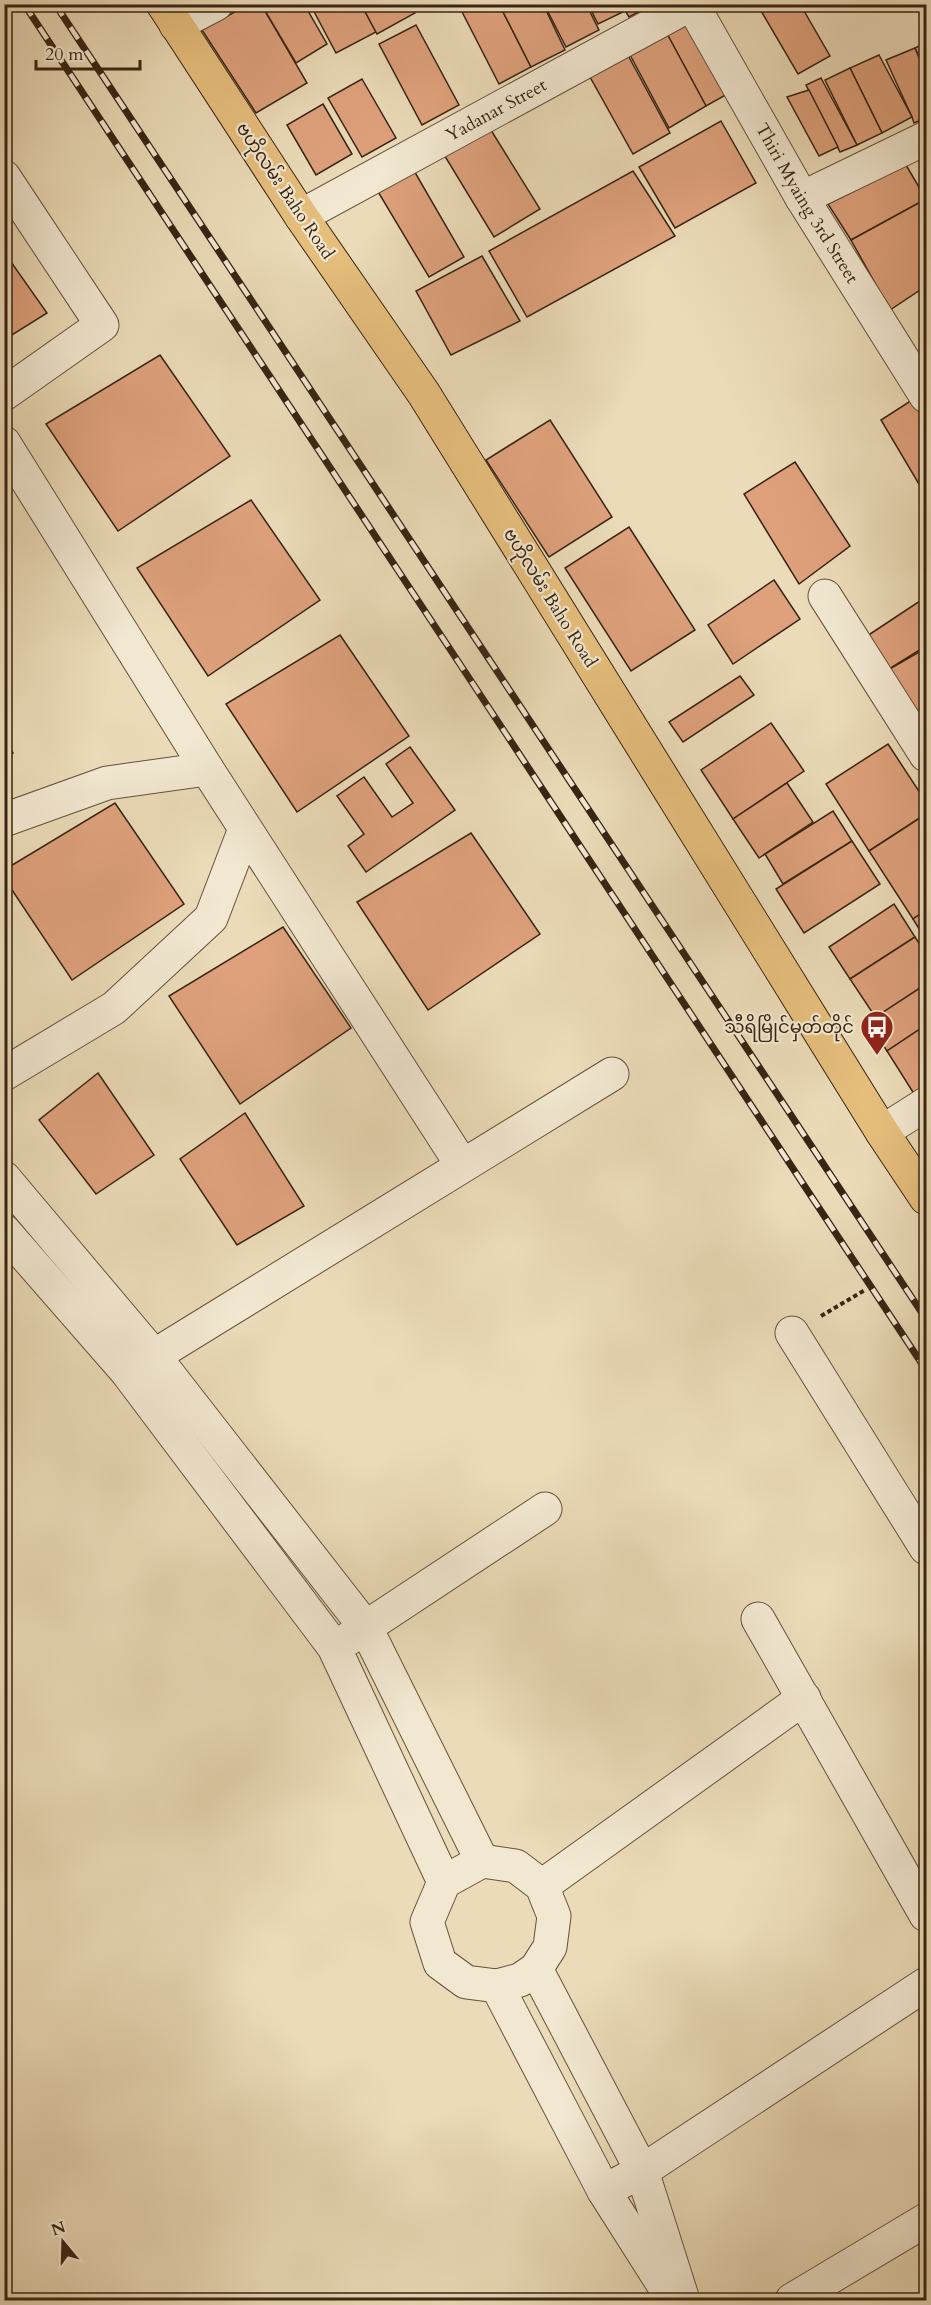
<svg xmlns="http://www.w3.org/2000/svg" width="931" height="2305" font-family="Cardo,'Noto Sans Myanmar',serif">
	<style>
		.building { fill: #dea17c; stroke: #382413; stroke-width: 1.5 }
		.lines { fill: none; stroke-linecap: round; stroke-linejoin: round }
		.minor-casing { stroke: #65523c; stroke-width: 35 }
		.major-casing { stroke: #382413; stroke-width: 35 }
		.path { stroke: #382413; stroke-width: 4; stroke-dasharray: 4.5 3; stroke-linecap: butt }
		.minor { stroke: #f2e8d1; stroke-width: 33 }
		.major { stroke: #e6be7c; stroke-width: 33 }
		.rail-casing { stroke: #382413; stroke-width: 7 }
		.rail { stroke: #f2e8d1; stroke-width: 4.5; stroke-dasharray: 14; stroke-linecap: butt }
		.labels { text-anchor: middle; dominant-baseline: central; stroke-width: 4.5; stroke-linejoin: round; paint-order: stroke }
		.street-label { font-size: 18px; fill: #382413; stroke: #f2e8d1 }
		.poi-label { font-size: 18px; fill: #382413; stroke: #f2e8d1; text-anchor: end }
	</style>
	<rect width="100%" height="100%" fill="#ebdbb8"/>
	<filter id="stains"><feTurbulence type="fractalNoise" baseFrequency=".00333" numOctaves="4"/><feColorMatrix values="0 0 0 0 .2 0 0 0 0 .09 0 0 0 0 .02 0 0 0 .5 -.17"/></filter>
	<radialGradient id="worn" r=".72"><stop offset=".6" stop-color="#630" stop-opacity="0"/><stop offset="1" stop-color="#630" stop-opacity=".3"/></radialGradient>
	<!-- building -->
	<g class="building">
		<polygon points="249,4 261,4 307,83 256,113 202,30"/>
		<polygon points="261,4 304,4 327,44 296,63"/>
		<polygon points="310,4 361,4 376,32 336,53"/>
		<polygon points="361,4 411,4 415,13 377,34"/>
		<polygon points="458,4 499,4 531,67 499,84"/>
		<polygon points="499,4 543,4 565,50 531,67"/>
		<polygon points="544,4 586,4 599,30 566,47"/>
		<polygon points="588,4 621,4 625,11 598,24"/>
		<polygon points="621,4 653,4 629,17"/>
		<polygon points="757,4 800,4 830,56 798,74"/>
		<polygon points="690,17 731,92 706,106 665,30"/>
		<polygon points="416,25 459,105 422,125 379,44"/>
		<polygon points="665,30 706,106 669,128 628,51"/>
		<polygon points="926,42 926,71 915,48"/>
		<polygon points="624,48 670,133 633,154 585,68"/>
		<polygon points="915,48 926,75 926,118 914,123 912,117 886,60"/>
		<polygon points="879,55 912,117 882,133 850,68"/>
		<polygon points="850,68 882,133 857,145 825,80"/>
		<polygon points="821,78 857,145 840,152 806,85"/>
		<polygon points="362,79 396,138 362,157 328,98"/>
		<polygon points="809,90 838,147 819,156 787,97"/>
		<polygon points="323,104 352,154 316,175 287,125"/>
		<polygon points="721,121 756,183 675,228 639,167"/>
		<polygon points="489,127 540,209 494,237 443,153"/>
		<polygon points="926,155 926,174 918,159"/>
		<polygon points="906,165 926,199 851,240 828,204"/>
		<polygon points="413,169 464,257 429,277 377,190"/>
		<polygon points="633,171 675,236 527,317 489,251"/>
		<polygon points="926,199 926,286 890,310 851,240"/>
		<polygon points="4,252 47,313 4,340"/>
		<polygon points="482,256 520,321 451,355 416,291"/>
		<polygon points="926,348 926,371 916,355"/>
		<polygon points="160,355 230,456 118,531 46,424"/>
		<polygon points="912,400 926,423 926,496 881,420"/>
		<polygon points="550,420 612,517 549,557 486,460"/>
		<polygon points="795,462 850,546 799,584 744,494"/>
		<polygon points="251,500 320,600 208,676 137,568"/>
		<polygon points="629,527 695,630 631,671 565,568"/>
		<polygon points="774,580 800,619 733,664 708,625"/>
		<polygon points="926,597 926,646 886,671 864,638"/>
		<polygon points="340,635 409,736 297,812 226,704"/>
		<polygon points="926,648 926,718 917,723 886,671"/>
		<polygon points="740,676 754,695 683,742 669,722"/>
		<polygon points="771,723 804,771 733,819 701,770"/>
		<polygon points="4,740 13,753 4,758"/>
		<polygon points="888,744 926,802 926,814 869,851 826,784"/>
		<polygon points="410,747 455,810 366,872 348,846 364,834 337,796 364,777 392,817 413,803 386,764"/>
		<polygon points="787,783 813,822 759,858 733,819"/>
		<polygon points="115,803 184,904 72,980 4,878 4,870"/>
		<polygon points="833,811 852,841 783,884 765,854"/>
		<polygon points="926,814 926,910 913,919 869,851"/>
		<polygon points="471,833 540,934 428,1010 357,902"/>
		<polygon points="852,841 880,884 804,933 776,889"/>
		<polygon points="894,904 915,937 850,979 829,947"/>
		<polygon points="926,910 926,940 913,919"/>
		<polygon points="283,927 351,1028 240,1104 169,996"/>
		<polygon points="915,937 926,954 926,984 876,1018 850,979"/>
		<polygon points="926,984 926,1025 887,1051 868,1022"/>
		<polygon points="926,1025 926,1091 916,1097 887,1051"/>
		<polygon points="98,1073 154,1155 96,1194 39,1120"/>
		<polygon points="245,1113 304,1206 237,1245 180,1159"/>
	</g>
	<g class="lines">
		<defs>
			<g id="minor">
				<path id="s1" d="M692 4 802 198 926 396"/>
				<polyline points="176,25 216,4"/>
				<polyline points="4,177 102,325 4,394"/>
				<polyline points="802,198 926,138"/>
				<path id="s2" d="M301 216 691 4"/>
				<polyline points="4,443 207,769 462,1165"/>
				<polyline points="825,596 926,755"/>
				<polyline points="4,820 107,783 207,769"/>
				<polyline points="4,1074 114,1008 211,918 245,829"/>
				<polyline points="882,1132 926,1104"/>
				<polyline points="4,1178 154,1356 366,1628 482,1861"/>
				<polyline points="4,1231 127,1372 334,1647 444,1882"/>
				<polyline points="792,1333 926,1548"/>
				<polyline points="136,1367 612,1074"/>
				<polyline points="758,1619 926,1915"/>
				<polyline points="348,1639 545,1509"/>
				<polygon points="482,1861 516,1866 542,1886 554,1916 550,1947 536,1969 520,1980 497,1986 466,1982 440,1963 427,1922 444,1882"/>
				<polyline points="542,1886 804,1698"/>
				<polyline points="536,1969 642,2171 683,2300"/>
				<polyline points="497,1986 604,2191 670,2295"/>
				<polyline points="604,2191 642,2171 926,1984"/>
				<polyline points="792,2300 926,2220"/>
			</g>
			<polyline id="major" points="163,4 301,216 424,394 882,1132 926,1198"/>
		</defs>
		<!-- minor casing -->
		<use href="#minor" class="minor-casing"/>
		<!-- major casing -->
		<use href="#major" class="major-casing"/>
		<!-- path -->
		<polyline class="path" points="821,1316 865,1290"/>
		<!-- minor -->
		<use href="#minor" class="minor"/>
		<!-- major -->
		<use href="#major" class="major"/>
		<defs>
			<g id="rail">
				<polyline points="24,4 926,1370"/>
				<polyline points="55,4 926,1319"/>
			</g>
		</defs>
		<!-- rail casing -->
		<use href="#rail" class="rail-casing"/>
		<!-- rail -->
		<use href="#rail" class="rail"/>
	</g>
	<!-- icons -->
	<defs>
		<symbol id="bus-pin" viewBox="-11 -11 22 30"><path d="M0 17L-7.5 6A9.5 9.5 0 1 1 7.5 6Z" fill="#8f2418" stroke="#f2e8d1"/><path d="M-5-6H5V4H4V6H2V4H-2V6H-4V4H-5ZM-3.5-4V0h7V-4ZM-3.5 1.2v1.5H-2V1.2ZM2 1.2v1.5H3.5V1.2Z" fill="#fff"/></symbol>
	</defs>
	<g fill-rule="evenodd">
		<use href="#bus-pin" x="858" y="1008" width="38" height="52"/>
	</g>
	<g class="labels">
		<!-- street labels -->
		<g class="street-label">
			<text stroke="none"><textPath href="#s2" startOffset="222">Yadanar Street</textPath></text>
			<text transform="translate(285 191) rotate(56)">ဗဟိုလမ်း Baho Road</text>
			<text stroke="none"><textPath href="#s1" startOffset="230">Thiri Myaing 3rd Street</textPath></text>
			<text transform="translate(550 598) rotate(58)">ဗဟိုလမ်း Baho Road</text>
		</g>
		<!-- poi labels -->
		<g class="poi-label">
			<text x="854" y="1027">သီရိမြိုင်မှတ်တိုင်</text>
		</g>
	</g>
	<!-- margin -->
	<rect width="931" height="2305" fill="none" stroke="#ebdbb8" stroke-width="24"/>
	<rect x="6" y="6" width="919" height="2293" fill="none" stroke="#382413" stroke-width="3"/>
	<rect x="12" y="12" width="907" height="2281" fill="none" stroke="#382413" stroke-width="1.5"/>
	<!-- north arrow -->
	<g transform="translate(63 2242) rotate(341)" stroke="#f2e8d1" stroke-width="4.5" paint-order="stroke">
	<path d="M0-4.5L10 22L0 15L-10 22Z" fill="#382413"/>
	<text y="-9" font-size="16" font-weight="bold" text-anchor="middle" fill="#382413">N</text>
	</g>
	<!-- scale -->
	<path d="M36 60v9h104v-9" fill="none" stroke="#382413" stroke-width="3"/>
	<text x="45" y="60" font-size="18" fill="#382413" stroke="#f2e8d1" stroke-width="4.5" paint-order="stroke">20 m</text>
	<rect width="100%" height="100%" filter="url(#stains)"/>
	<rect width="100%" height="100%" fill="url(#worn)"/>
</svg>
